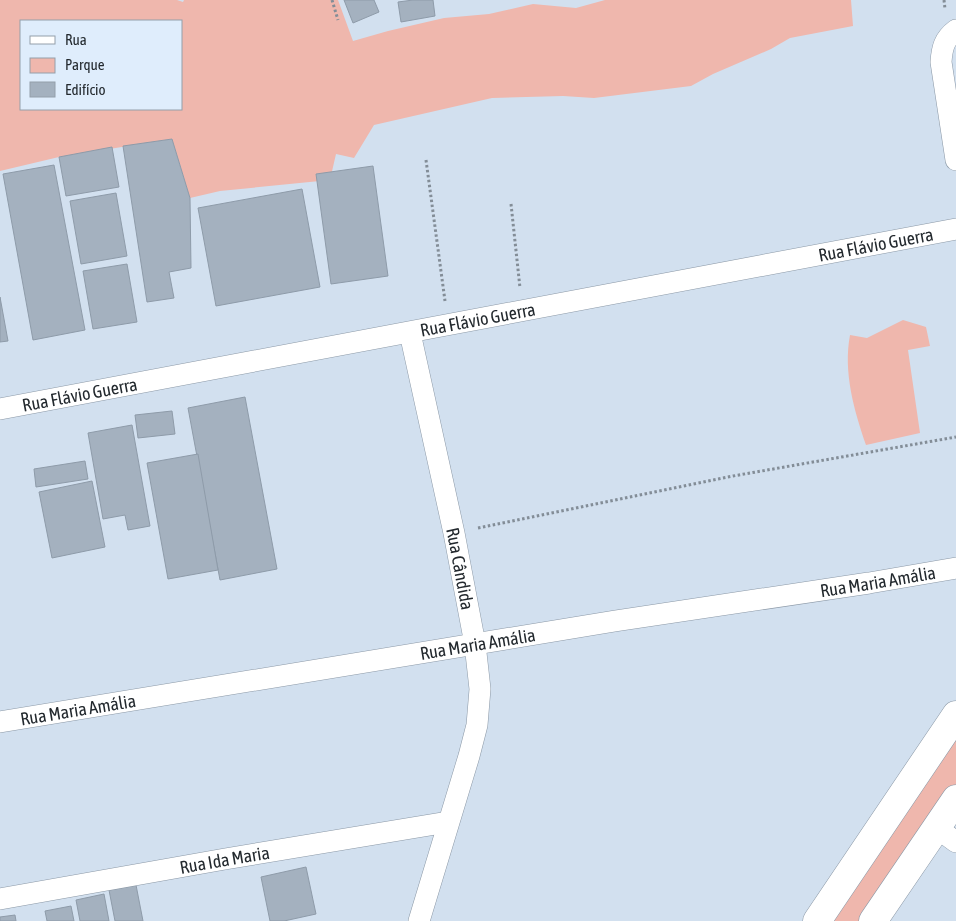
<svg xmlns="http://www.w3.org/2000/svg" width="956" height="921" font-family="'Asap Condensed',sans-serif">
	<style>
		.green { fill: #efb7ad; fill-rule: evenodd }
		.building { fill: #a4b1bf; stroke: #8e9ba9 }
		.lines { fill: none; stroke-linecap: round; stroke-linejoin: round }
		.street-casing { stroke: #8b98a6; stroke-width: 22 }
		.secondary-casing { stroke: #8b98a6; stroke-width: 29 }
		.path { stroke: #838d97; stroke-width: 3; stroke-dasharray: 2.5 2.5; stroke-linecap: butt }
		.street { stroke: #fff; stroke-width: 21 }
		.secondary { stroke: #fff; stroke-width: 28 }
		.labels { text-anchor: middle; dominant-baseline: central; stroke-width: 5; stroke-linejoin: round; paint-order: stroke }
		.street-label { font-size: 18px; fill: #23292e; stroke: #dfedfc }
	</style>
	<rect width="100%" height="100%" fill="#d2e0ef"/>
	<!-- green -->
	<g class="green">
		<path d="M0 0H177L183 2 184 0H338L353 41 388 31 444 18 489 14 533 4 576 8 605 0H851L853 26 790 38 771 49 713 74 691 86 594 98 563 96 492 98 374 125 354 158 336 154 330 180 220 191 190 198 172 139 59 157 0 171ZM21 21H181V109H21Z"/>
		<path d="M903 320 926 327 930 346 908 350 920 433 866 445C854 410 843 372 850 335L867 338Z"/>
		<polygon points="956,730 956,784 862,921 825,921"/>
	</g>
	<!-- building -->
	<g class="building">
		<polygon points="344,0 374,0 379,12 353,23"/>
		<polygon points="413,0 433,0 435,16 401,22 398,2"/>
		<polygon points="172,139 190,198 191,268 169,272 174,298 147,302 123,146"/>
		<polygon points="112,147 119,187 66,196 59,157"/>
		<polygon points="54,165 85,330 33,340 3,174"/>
		<polygon points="373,166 388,276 331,284 316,174"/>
		<polygon points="302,189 320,287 216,306 198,208"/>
		<polygon points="116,193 127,256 81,264 70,201"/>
		<polygon points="127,264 137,322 93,329 83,271"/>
		<polygon points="0,297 8,341 0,342"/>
		<polygon points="245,397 277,569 220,580 188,408"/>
		<polygon points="172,411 175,434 138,438 135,415"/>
		<polygon points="132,425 150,526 128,530 125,515 103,519 88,433"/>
		<polygon points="198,454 218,570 168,579 147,463"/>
		<polygon points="85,461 88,479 36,487 34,469"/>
		<polygon points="92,481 105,547 52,558 39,492"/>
		<polygon points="306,867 316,914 284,921 270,921 261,877"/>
		<polygon points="136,885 143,921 115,921 109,890"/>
		<polygon points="104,894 109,921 80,921 76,900"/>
		<polygon points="71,906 74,921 47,921 45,911"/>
		<polygon points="15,915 16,921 0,921 0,917"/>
	</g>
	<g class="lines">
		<defs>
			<g id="street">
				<path d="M956 30C944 39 942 48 941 62L956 160"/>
				<path id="s1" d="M410 333 454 533 475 644 480 689 477 725 469 756 419 921"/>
				<path id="s2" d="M0 409 956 229"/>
				<path id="s3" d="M0 722 615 621 869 583 956 568"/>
				<polyline points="937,828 956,842"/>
				<path id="s4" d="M0 899 225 859 448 822"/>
			</g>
			<g id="secondary">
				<polyline points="817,921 956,715"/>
				<polyline points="873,921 956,799"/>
			</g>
		</defs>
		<!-- street casing -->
		<use href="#street" class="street-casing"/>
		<!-- secondary casing -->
		<use href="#secondary" class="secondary-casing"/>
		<!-- path -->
		<g class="path">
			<polyline points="332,0 338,20"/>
			<polyline points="944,0 945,9"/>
			<polyline points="426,160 445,301"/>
			<polyline points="511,204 520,288"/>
			<polyline points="478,528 733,476 956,437"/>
		</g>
		<!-- street -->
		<use href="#street" class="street"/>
		<!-- secondary -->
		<use href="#secondary" class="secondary"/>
	</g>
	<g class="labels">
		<!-- street labels -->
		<g class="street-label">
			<text stroke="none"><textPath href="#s2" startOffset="891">Rua Flávio Guerra</textPath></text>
			<text stroke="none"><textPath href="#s2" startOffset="486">Rua Flávio Guerra</textPath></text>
			<text stroke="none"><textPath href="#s2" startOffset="81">Rua Flávio Guerra</textPath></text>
			<text stroke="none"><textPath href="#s1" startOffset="241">Rua Cândida</textPath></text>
			<text stroke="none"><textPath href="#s3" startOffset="889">Rua Maria Amália</textPath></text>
			<text stroke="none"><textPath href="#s3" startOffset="484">Rua Maria Amália</textPath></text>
			<text stroke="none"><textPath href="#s3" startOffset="79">Rua Maria Amália</textPath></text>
			<text stroke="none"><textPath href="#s4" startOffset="228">Rua Ida Maria</textPath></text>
		</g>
	</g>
	<!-- legend -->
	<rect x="20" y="20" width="162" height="90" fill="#dfedfc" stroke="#949faa"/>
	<rect x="30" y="36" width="25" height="8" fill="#ffffff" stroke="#949faa"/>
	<text x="65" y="45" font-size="15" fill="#23292e">Rua</text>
	<rect x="30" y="58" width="25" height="15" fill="#efb7ad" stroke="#949faa"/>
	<text x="65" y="70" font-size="15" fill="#23292e">Parque</text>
	<rect x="30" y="82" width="25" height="15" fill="#a4b1bf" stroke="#949faa"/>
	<text x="65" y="95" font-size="15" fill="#23292e">Edifício</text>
</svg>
